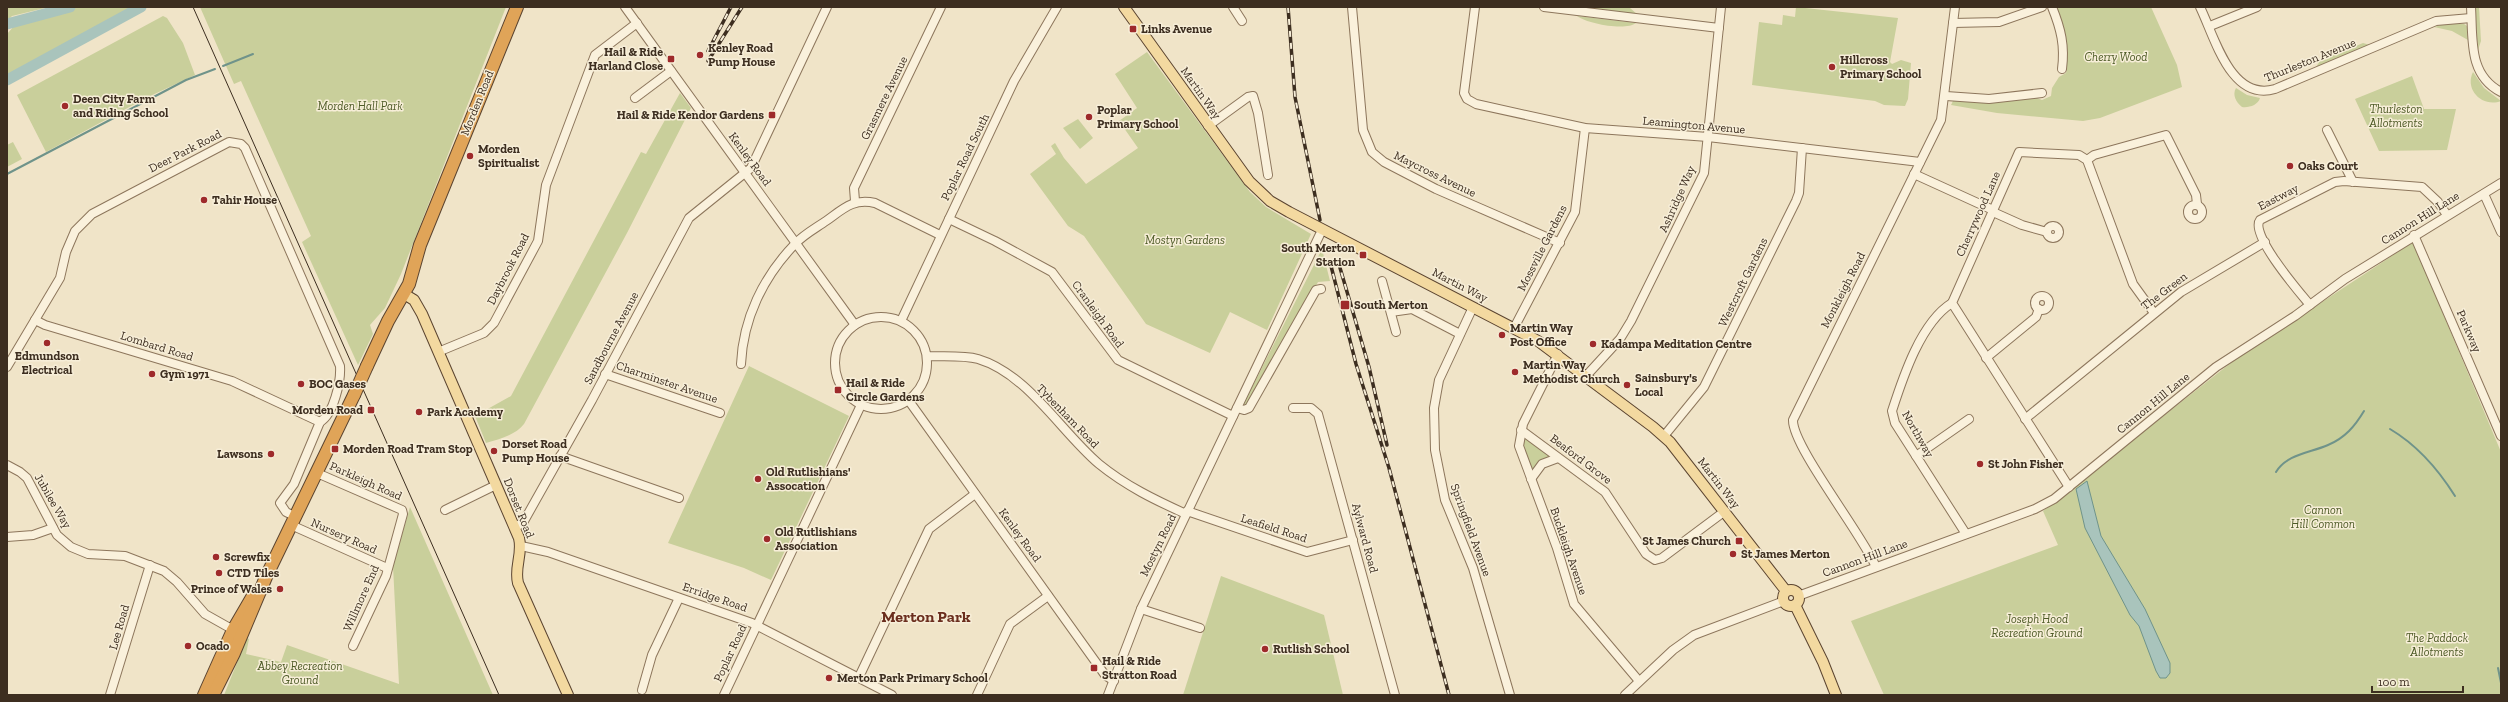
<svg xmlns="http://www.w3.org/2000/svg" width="2508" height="702" font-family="'Zilla Slab',serif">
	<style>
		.green { fill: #c9cf9b }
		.water { fill: #a9c4bc; stroke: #6f938a }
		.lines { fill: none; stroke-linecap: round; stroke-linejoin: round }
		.stream { stroke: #6f938a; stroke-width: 2 }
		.river { stroke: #a9c4bc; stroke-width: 11 }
		.minor-casing { stroke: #8d765c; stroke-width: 10 }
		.major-casing { stroke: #5b4430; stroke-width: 12 }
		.highway-casing { stroke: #5b4430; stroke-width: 14 }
		.minor { stroke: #faf1dc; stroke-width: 8 }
		.major { stroke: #f3d9a0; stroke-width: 10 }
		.highway { stroke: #e0a458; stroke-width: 12 }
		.tram { stroke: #3d2e20; stroke-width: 1 }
		.rail-casing { stroke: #3d2e20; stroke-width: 3.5 }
		.rail { stroke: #f7eed8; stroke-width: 2; stroke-dasharray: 6; stroke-linecap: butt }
		.highway-bridge-casing { stroke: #5b4430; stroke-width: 14; stroke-linecap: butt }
		.highway-bridge { stroke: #e0a458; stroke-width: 12 }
		.poi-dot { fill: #9e2a2b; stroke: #f7eed8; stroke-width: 1.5 }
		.labels { text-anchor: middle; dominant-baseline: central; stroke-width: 3; stroke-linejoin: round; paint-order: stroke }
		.poi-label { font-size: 12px; font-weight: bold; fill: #3d2e20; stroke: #f7eed8; text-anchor: start }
		.park-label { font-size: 12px; font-style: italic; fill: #4d5a26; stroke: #f7eed8 }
		.street-label { font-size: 12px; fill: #3d2e20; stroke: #f7eed8 }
		.district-label { font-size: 16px; font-weight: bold; fill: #6b2e1e; stroke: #f7eed8 }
	</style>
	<rect width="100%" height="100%" fill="#f0e4c8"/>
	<!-- green -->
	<g class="green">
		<polygon points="7,7 49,7 12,16 7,21"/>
		<polygon points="78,7 133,7 7,75 7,34 15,25"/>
		<polygon points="200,7 506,7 401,274 385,308 370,325 373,334 358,365 302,242 311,236 241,81 234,84"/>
		<polygon points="1617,7 1630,8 1638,15 1578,8"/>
		<polygon points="1796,7 1898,18 1890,62 1892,64 1901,60 1911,63 1908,99 1905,106 1884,105 1875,101 1752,85 1759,22 1782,25 1783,15 1795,17"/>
		<polygon points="2058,7 2151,7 2177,65 2182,87 2100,118 2083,121 1997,113 1951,105 1953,101 1987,103 2037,98 2042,100 2051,96 2052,88 2059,77 2066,73 2067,69 2057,11"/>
		<polygon points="2474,7 2479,7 2481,41 2478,50"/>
		<polygon points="163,16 167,18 183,43 195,75 146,98 46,152 17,95"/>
		<path d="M1577 16 1636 23C1626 31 1588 24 1577 16Z"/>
		<polygon points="2444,24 2464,24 2467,26 2468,40 2452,31 2434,27"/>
		<polygon points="2363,43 2370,45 2316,67 2320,61"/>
		<polygon points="1147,52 1250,192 1266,207 1311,234 1267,330 1230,312 1210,353 1146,324 1084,236 1068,226 1030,174 1056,154 1051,146 1055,143 1064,158 1086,184 1138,148 1119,121 1137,108 1115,74"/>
		<path d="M2473 72 2484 88 2501 101C2483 108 2464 90 2473 72Z"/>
		<polygon points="2412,76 2424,109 2456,109 2447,150 2379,151 2355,99"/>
		<path d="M2236 88 2247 95 2260 98C2258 105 2249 108 2242 107 2236 102 2232 95 2236 88Z"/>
		<path d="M680 93 691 108 627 233 524 424C516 435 499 439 486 443L475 416 511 396 641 152 646 154Z"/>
		<polygon points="1078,119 1093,138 1080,149 1063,128"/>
		<polygon points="13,142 22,159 7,167 7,145"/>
		<polygon points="2413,242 2501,452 2501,695 1884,695 1851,621 2058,545 2043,511 2237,358"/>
		<polygon points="1322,249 1330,281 1318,282 1248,404 1244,406 1243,405"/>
		<polygon points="749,366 849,416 771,580 744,568 668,543"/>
		<polygon points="1526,437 1550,456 1533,470 1531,470 1521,441"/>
		<polygon points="410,507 493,695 224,695 247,638 249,639 246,654 281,662 287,645 399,684 393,566"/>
		<polygon points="1221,576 1324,615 1343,695 1183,695"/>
	</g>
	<!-- water -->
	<polygon class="water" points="2087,481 2101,536 2145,609 2170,663 2170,673 2166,678 2160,678 2156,671 2139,626 2130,615 2085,528 2076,489"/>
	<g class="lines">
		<!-- stream -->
		<g class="stream">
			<polyline points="223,66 253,54"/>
			<polyline points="7,174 186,80 215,69"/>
			<path d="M2390 429C2417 445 2438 469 2455 496"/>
			<path d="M2276 472C2287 454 2310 453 2328 445 2345 438 2355 426 2364 411"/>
			<polyline points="2498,668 2501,683"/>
		</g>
		<!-- river -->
		<g class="river">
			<polyline points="7,24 70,7"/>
			<polyline points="7,80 141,7"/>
		</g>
		<defs>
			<g id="minor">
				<polyline points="625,7 855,325"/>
				<polyline points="1233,7 1242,21"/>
				<polyline points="1352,7 1363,130 1372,152 1384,162 1436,189 1560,243"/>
				<polyline points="1475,7 1464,93 1467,99 1476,104 1585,128 1708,137 1920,162"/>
				<polyline points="1544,7 1719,28"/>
				<path d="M2052 7C2061 29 2065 46 2062 69"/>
				<path d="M2200 7C2215 38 2231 102 2275 89L2436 21 2471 18"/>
				<path d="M2471 7C2473 39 2468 75 2501 92"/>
				<polyline points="1953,23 1999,22 2042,7"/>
				<polyline points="2210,26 2257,7"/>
				<polyline points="1946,96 1989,99 2042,93"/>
				<polyline points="635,98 671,71"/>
				<polyline points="1208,126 1248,97 1253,96 1258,113 1268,175"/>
				<polyline points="2327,130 2353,182"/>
				<polyline points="2087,160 2094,155 2166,135 2196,195 2197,204"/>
				<polyline points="1914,174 1993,210"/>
				<polyline points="2484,194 2501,232"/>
				<polyline points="855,201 854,188 941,7"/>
				<circle cx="2195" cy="212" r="7"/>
				<polyline points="1993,212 2022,225 2047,232"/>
				<polyline points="949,219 995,241 1052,272 1118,360 1233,416"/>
				<circle cx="2053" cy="232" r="6"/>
				<polyline points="2414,235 2501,436"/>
				<polyline points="1382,281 1396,332"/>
				<circle cx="2042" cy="303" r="7"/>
				<path d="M1952 303C1921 322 1903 377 1892 411L1895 423 1966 534"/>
				<path d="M2310 305C2300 293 2249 234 2260 220L2335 182 2344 181 2422 187 2438 202 2447 215"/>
				<polyline points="1473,307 1439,380 1434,408 1435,450 1445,500 1473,568 1510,695"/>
				<polyline points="1391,312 1412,309 1460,334"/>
				<circle cx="881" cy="363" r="46"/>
				<polyline points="35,320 45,325 232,381 320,422"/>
				<polyline points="901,321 1014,81 1057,7"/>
				<polyline points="1514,328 1575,212 1585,128"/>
				<polyline points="438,352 484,333 494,323 538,241 546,185 595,55 637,23"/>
				<polyline points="1558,354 1523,424 1519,446 1557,548 1574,604 1639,681"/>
				<path d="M927 356C943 357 963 355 978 359 1028 374 1061 432 1099 464 1126 486 1155 500 1186 514"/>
				<polyline points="1986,358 2036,317 2039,309"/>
				<path d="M741 364C743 319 763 277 795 244 803 235 816 228 826 221 843 209 853 198 875 203L940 235"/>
				<path d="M7 367 60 278 66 252 75 231 92 214 229 142 241 144 245 148 340 366C341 381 334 414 320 422"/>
				<polyline points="605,374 720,413"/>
				<polyline points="1586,376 1620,339 1631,321 1704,173 1721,7"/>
				<polyline points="909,401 1105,675 1114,681"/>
				<polyline points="1237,408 1244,410 1249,408 1316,290 1321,289"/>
				<polyline points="1293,408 1311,408 1318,414 1395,695"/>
				<polyline points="2025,419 2181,292 2265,242"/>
				<polyline points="1521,430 1605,492 1646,554 1655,560 1662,558 1725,511"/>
				<polyline points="1664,436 1704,387 1796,201 1799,193 1802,148"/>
				<polyline points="560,456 679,498"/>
				<polyline points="1916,456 1969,419"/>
				<polyline points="7,465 20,472 27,478 57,535 71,547 88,554 125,556 164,571 177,582 205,614 237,632"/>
				<polyline points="317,473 402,510 403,514 386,576 353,646"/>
				<polyline points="1531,479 1542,464 1558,458"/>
				<polyline points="2069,487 1952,303 2019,152 2079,155 2087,160 2133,284 2154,313"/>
				<polyline points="445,510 496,485"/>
				<polyline points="1187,511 1307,552 1353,540"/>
				<polyline points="296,517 286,512 280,503 294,484 320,422"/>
				<polyline points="291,525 387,568"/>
				<polyline points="515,528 524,521 592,400 689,218 751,168 827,7"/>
				<polyline points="7,537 33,535 53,528"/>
				<polyline points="521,546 548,552 752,623 892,695"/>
				<path d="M1876 567C1862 534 1792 446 1793 420L1941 120 1955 7"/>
				<polyline points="1798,596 2035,509 2054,499 2216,367 2295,316 2345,279 2501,183"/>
				<polyline points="1141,609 1200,628"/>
				<polyline points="859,677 929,529 975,494"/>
				<polyline points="642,690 652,655 679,598"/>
				<polyline points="110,695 150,565"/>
				<polyline points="724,695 861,405"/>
				<polyline points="977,695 1010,624 1048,596"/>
				<polyline points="1108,695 1141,609 1322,230"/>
				<polyline points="1625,695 1673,650 1694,635 1784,601"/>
			</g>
			<g id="major">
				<polyline points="1124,7 1249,181 1270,201 1289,212 1538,341 1653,427 1670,442 1786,591"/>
				<path d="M404 294 414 300 422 314 519 538C523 554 514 567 518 583L568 695"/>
				<circle cx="1791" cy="598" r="8"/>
				<polyline points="1795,605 1823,662 1836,695"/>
			</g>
			<g id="highway">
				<polyline points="367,366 388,321 409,284 420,245 517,7"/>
				<polyline points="204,695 233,630 254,594"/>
				<polyline points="213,695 234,653 266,577 354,395"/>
			</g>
		</defs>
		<!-- minor casing -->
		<use href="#minor" class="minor-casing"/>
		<!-- major casing -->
		<use href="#major" class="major-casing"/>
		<!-- highway casing -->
		<use href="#highway" class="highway-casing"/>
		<!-- minor -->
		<use href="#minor" class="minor"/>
		<!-- major -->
		<use href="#major" class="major"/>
		<!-- highway -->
		<use href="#highway" class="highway"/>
		<!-- tram -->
		<polyline class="tram" points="193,7 499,695"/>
		<defs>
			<g id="rail">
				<polyline points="1288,7 1295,97 1320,220"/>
				<polyline points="708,51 731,7"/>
				<polyline points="708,61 742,7"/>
				<polyline points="1338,261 1369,367 1387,445"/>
				<polyline points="1330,262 1356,364 1389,468 1449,695"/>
			</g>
		</defs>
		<!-- rail casing -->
		<use href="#rail" class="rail-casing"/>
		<!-- rail -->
		<use href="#rail" class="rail"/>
		<defs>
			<polyline id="highway-bridge" points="354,395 367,366"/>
		</defs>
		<!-- highway-bridge casing -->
		<use href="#highway-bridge" class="highway-bridge-casing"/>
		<!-- highway-bridge -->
		<use href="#highway-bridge" class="highway-bridge"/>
	</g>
	<!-- markers -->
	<g class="poi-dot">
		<rect x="1129" y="25" width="8" height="8" rx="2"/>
		<circle cx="700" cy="55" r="4"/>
		<rect x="667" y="55" width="8" height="8" rx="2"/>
		<circle cx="1832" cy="67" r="4"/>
		<circle cx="65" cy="106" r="4"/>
		<rect x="768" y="111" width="8" height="8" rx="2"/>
		<circle cx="1089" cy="117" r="4"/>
		<circle cx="470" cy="156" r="4"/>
		<circle cx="2290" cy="166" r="4"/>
		<circle cx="204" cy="200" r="4"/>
		<rect x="1359" y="251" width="8" height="8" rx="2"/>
		<rect x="1340" y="300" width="10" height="10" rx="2"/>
		<circle cx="1502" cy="335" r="4"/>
		<circle cx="47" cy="343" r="4"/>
		<circle cx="1593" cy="344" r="4"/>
		<circle cx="1515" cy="372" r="4"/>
		<circle cx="152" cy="374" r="4"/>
		<circle cx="301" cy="384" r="4"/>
		<circle cx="1627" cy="385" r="4"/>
		<rect x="834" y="386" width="8" height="8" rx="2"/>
		<rect x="367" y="406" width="8" height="8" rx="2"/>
		<circle cx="419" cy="412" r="4"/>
		<rect x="331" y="445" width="8" height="8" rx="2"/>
		<circle cx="494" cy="451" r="4"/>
		<circle cx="271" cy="454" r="4"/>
		<circle cx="1980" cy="464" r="4"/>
		<circle cx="758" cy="479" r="4"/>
		<circle cx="767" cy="539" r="4"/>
		<rect x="1735" y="537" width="8" height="8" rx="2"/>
		<circle cx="1733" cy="554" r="4"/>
		<circle cx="216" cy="557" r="4"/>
		<circle cx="219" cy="573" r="4"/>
		<circle cx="280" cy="589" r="4"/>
		<circle cx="188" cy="646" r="4"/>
		<circle cx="1265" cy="649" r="4"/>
		<rect x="1090" y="664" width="8" height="8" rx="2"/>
		<circle cx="829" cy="678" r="4"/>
	</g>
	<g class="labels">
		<!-- poi labels -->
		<g class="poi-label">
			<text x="1141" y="29">Links Avenue</text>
			<text x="708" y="48">Kenley Road<tspan x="708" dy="14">Pump House</tspan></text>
			<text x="663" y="52" text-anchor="end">Hail &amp; Ride<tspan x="663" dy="14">Harland Close</tspan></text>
			<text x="1840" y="60">Hillcross<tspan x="1840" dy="14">Primary School</tspan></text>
			<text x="73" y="99">Deen City Farm<tspan x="73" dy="14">and Riding School</tspan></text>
			<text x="1097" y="110">Poplar<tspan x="1097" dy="14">Primary School</tspan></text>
			<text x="764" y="115" text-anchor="end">Hail &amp; Ride Kendor Gardens</text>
			<text x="478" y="149">Morden<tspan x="478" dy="14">Spiritualist</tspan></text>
			<text x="2298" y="166">Oaks Court</text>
			<text x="212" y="200">Tahir House</text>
			<text x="1355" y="248" text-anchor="end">South Merton<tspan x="1355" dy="14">Station</tspan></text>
			<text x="1354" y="305">South Merton</text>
			<text x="1510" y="328">Martin Way<tspan x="1510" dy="14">Post Office</tspan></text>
			<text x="1601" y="344">Kadampa Meditation Centre</text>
			<text x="47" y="356" text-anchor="middle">Edmundson<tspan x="47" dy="14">Electrical</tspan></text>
			<text x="1523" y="365">Martin Way<tspan x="1523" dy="14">Methodist Church</tspan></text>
			<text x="160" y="374">Gym 1971</text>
			<text x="1635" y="378">Sainsbury's<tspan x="1635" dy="14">Local</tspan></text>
			<text x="846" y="383">Hail &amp; Ride<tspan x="846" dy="14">Circle Gardens</tspan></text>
			<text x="309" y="384">BOC Gases</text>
			<text x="363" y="410" text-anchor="end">Morden Road</text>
			<text x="427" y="412">Park Academy</text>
			<text x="502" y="444">Dorset Road<tspan x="502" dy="14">Pump House</tspan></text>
			<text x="343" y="449">Morden Road Tram Stop</text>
			<text x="263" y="454" text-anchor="end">Lawsons</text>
			<text x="1988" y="464">St John Fisher</text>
			<text x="766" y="472">Old Rutlishians'<tspan x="766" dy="14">Assocation</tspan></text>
			<text x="775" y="532">Old Rutlishians<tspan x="775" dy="14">Association</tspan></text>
			<text x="1731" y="541" text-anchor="end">St James Church</text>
			<text x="1741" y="554">St James Merton</text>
			<text x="224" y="557">Screwfix</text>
			<text x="227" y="573">CTD Tiles</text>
			<text x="272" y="589" text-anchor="end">Prince of Wales</text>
			<text x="196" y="646">Ocado</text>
			<text x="1273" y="649">Rutlish School</text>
			<text x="1102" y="661">Hail &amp; Ride<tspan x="1102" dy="14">Stratton Road</tspan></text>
			<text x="837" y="678">Merton Park Primary School</text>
		</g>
		<!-- park labels -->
		<g class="park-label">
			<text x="2116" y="57">Cherry Wood</text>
			<text x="360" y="106">Morden Hall Park</text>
			<text x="2396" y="109">Thurleston<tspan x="2396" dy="14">Allotments</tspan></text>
			<text x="1185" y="240">Mostyn Gardens</text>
			<text x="2323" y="510">Cannon<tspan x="2323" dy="14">Hill Common</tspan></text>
			<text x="2037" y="619">Joseph Hood<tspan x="2037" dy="14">Recreation Ground</tspan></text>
			<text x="2437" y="638">The Paddock<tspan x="2437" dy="14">Allotments</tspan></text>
			<text x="300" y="666">Abbey Recreation<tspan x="300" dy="14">Ground</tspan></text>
		</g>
		<!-- street labels -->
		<g class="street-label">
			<text transform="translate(2310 60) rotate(-22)">Thurleston Avenue</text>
			<text transform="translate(1201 93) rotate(55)">Martin Way</text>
			<text transform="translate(884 98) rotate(-64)">Grasmere Avenue</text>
			<text transform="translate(477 103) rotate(-68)">Morden Road</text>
			<text transform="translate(1694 125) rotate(5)">Leamington Avenue</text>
			<text transform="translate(185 151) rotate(-27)">Deer Park Road</text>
			<text transform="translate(965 157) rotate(-64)">Poplar Road South</text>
			<text transform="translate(750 159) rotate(54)">Kenley Road</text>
			<text transform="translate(1435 174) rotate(26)">Maycross Avenue</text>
			<text transform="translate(2278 197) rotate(-27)">Eastway</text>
			<text transform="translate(1677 199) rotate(-66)">Ashridge Way</text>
			<text transform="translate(1978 214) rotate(-66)">Cherrywood Lane</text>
			<text transform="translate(2420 218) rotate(-32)">Cannon Hill Lane</text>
			<text transform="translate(1542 248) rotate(-63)">Mossville Gardens</text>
			<text transform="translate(508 269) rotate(-63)">Daybrook Road</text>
			<text transform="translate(1743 282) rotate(-64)">Westcroft Gardens</text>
			<text transform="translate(1460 285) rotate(27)">Martin Way</text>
			<text transform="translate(1843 290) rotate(-63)">Monkleigh Road</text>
			<text transform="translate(2164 291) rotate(-37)">The Green</text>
			<text transform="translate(1098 314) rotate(54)">Cranleigh Road</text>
			<text transform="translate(2469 331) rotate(67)">Parkway</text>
			<text transform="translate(611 338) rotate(-62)">Sandbourne Avenue</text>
			<text transform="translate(157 346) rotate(17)">Lombard Road</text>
			<text transform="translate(667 382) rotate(19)">Charminster Avenue</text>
			<text transform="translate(2153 403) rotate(-39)">Cannon Hill Lane</text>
			<text transform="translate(1068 416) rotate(46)">Tybenham Road</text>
			<text transform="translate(1918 434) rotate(60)">Northway</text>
			<text transform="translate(1581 459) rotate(37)">Beaford Grove</text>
			<text transform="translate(366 481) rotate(24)">Parkleigh Road</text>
			<text transform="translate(1719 483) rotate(52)">Martin Way</text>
			<text transform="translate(53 501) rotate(60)">Jubilee Way</text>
			<text transform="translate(519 508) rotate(68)">Dorset Road</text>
			<text transform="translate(1274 528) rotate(18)">Leafield Road</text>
			<text transform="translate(1471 530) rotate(70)">Springfield Avenue</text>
			<text transform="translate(1020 535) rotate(54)">Kenley Road</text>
			<text transform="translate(344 536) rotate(24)">Nursery Road</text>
			<text transform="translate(1365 538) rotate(75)">Aylward Road</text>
			<text transform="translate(1158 545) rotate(-64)">Mostyn Road</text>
			<text transform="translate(1569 551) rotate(71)">Buckleigh Avenue</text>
			<text transform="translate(1865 558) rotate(-20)">Cannon Hill Lane</text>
			<text transform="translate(715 597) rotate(19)">Erridge Road</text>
			<text transform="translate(361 598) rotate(-66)">Willmore End</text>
			<text transform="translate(119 627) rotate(-74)">Lee Road</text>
			<text transform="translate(730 653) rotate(-65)">Poplar Road</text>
		</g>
		<!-- district labels -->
		<g class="district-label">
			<text x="926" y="616">Merton Park</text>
		</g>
	</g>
	<!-- border -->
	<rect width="2508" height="702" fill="none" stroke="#3d2e20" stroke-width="16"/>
	<!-- scale -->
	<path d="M2372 686v6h91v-6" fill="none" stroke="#3d2e20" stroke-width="2"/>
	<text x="2378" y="686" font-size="12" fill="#3d2e20" stroke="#f7eed8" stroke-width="3" paint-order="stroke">100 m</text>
</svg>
